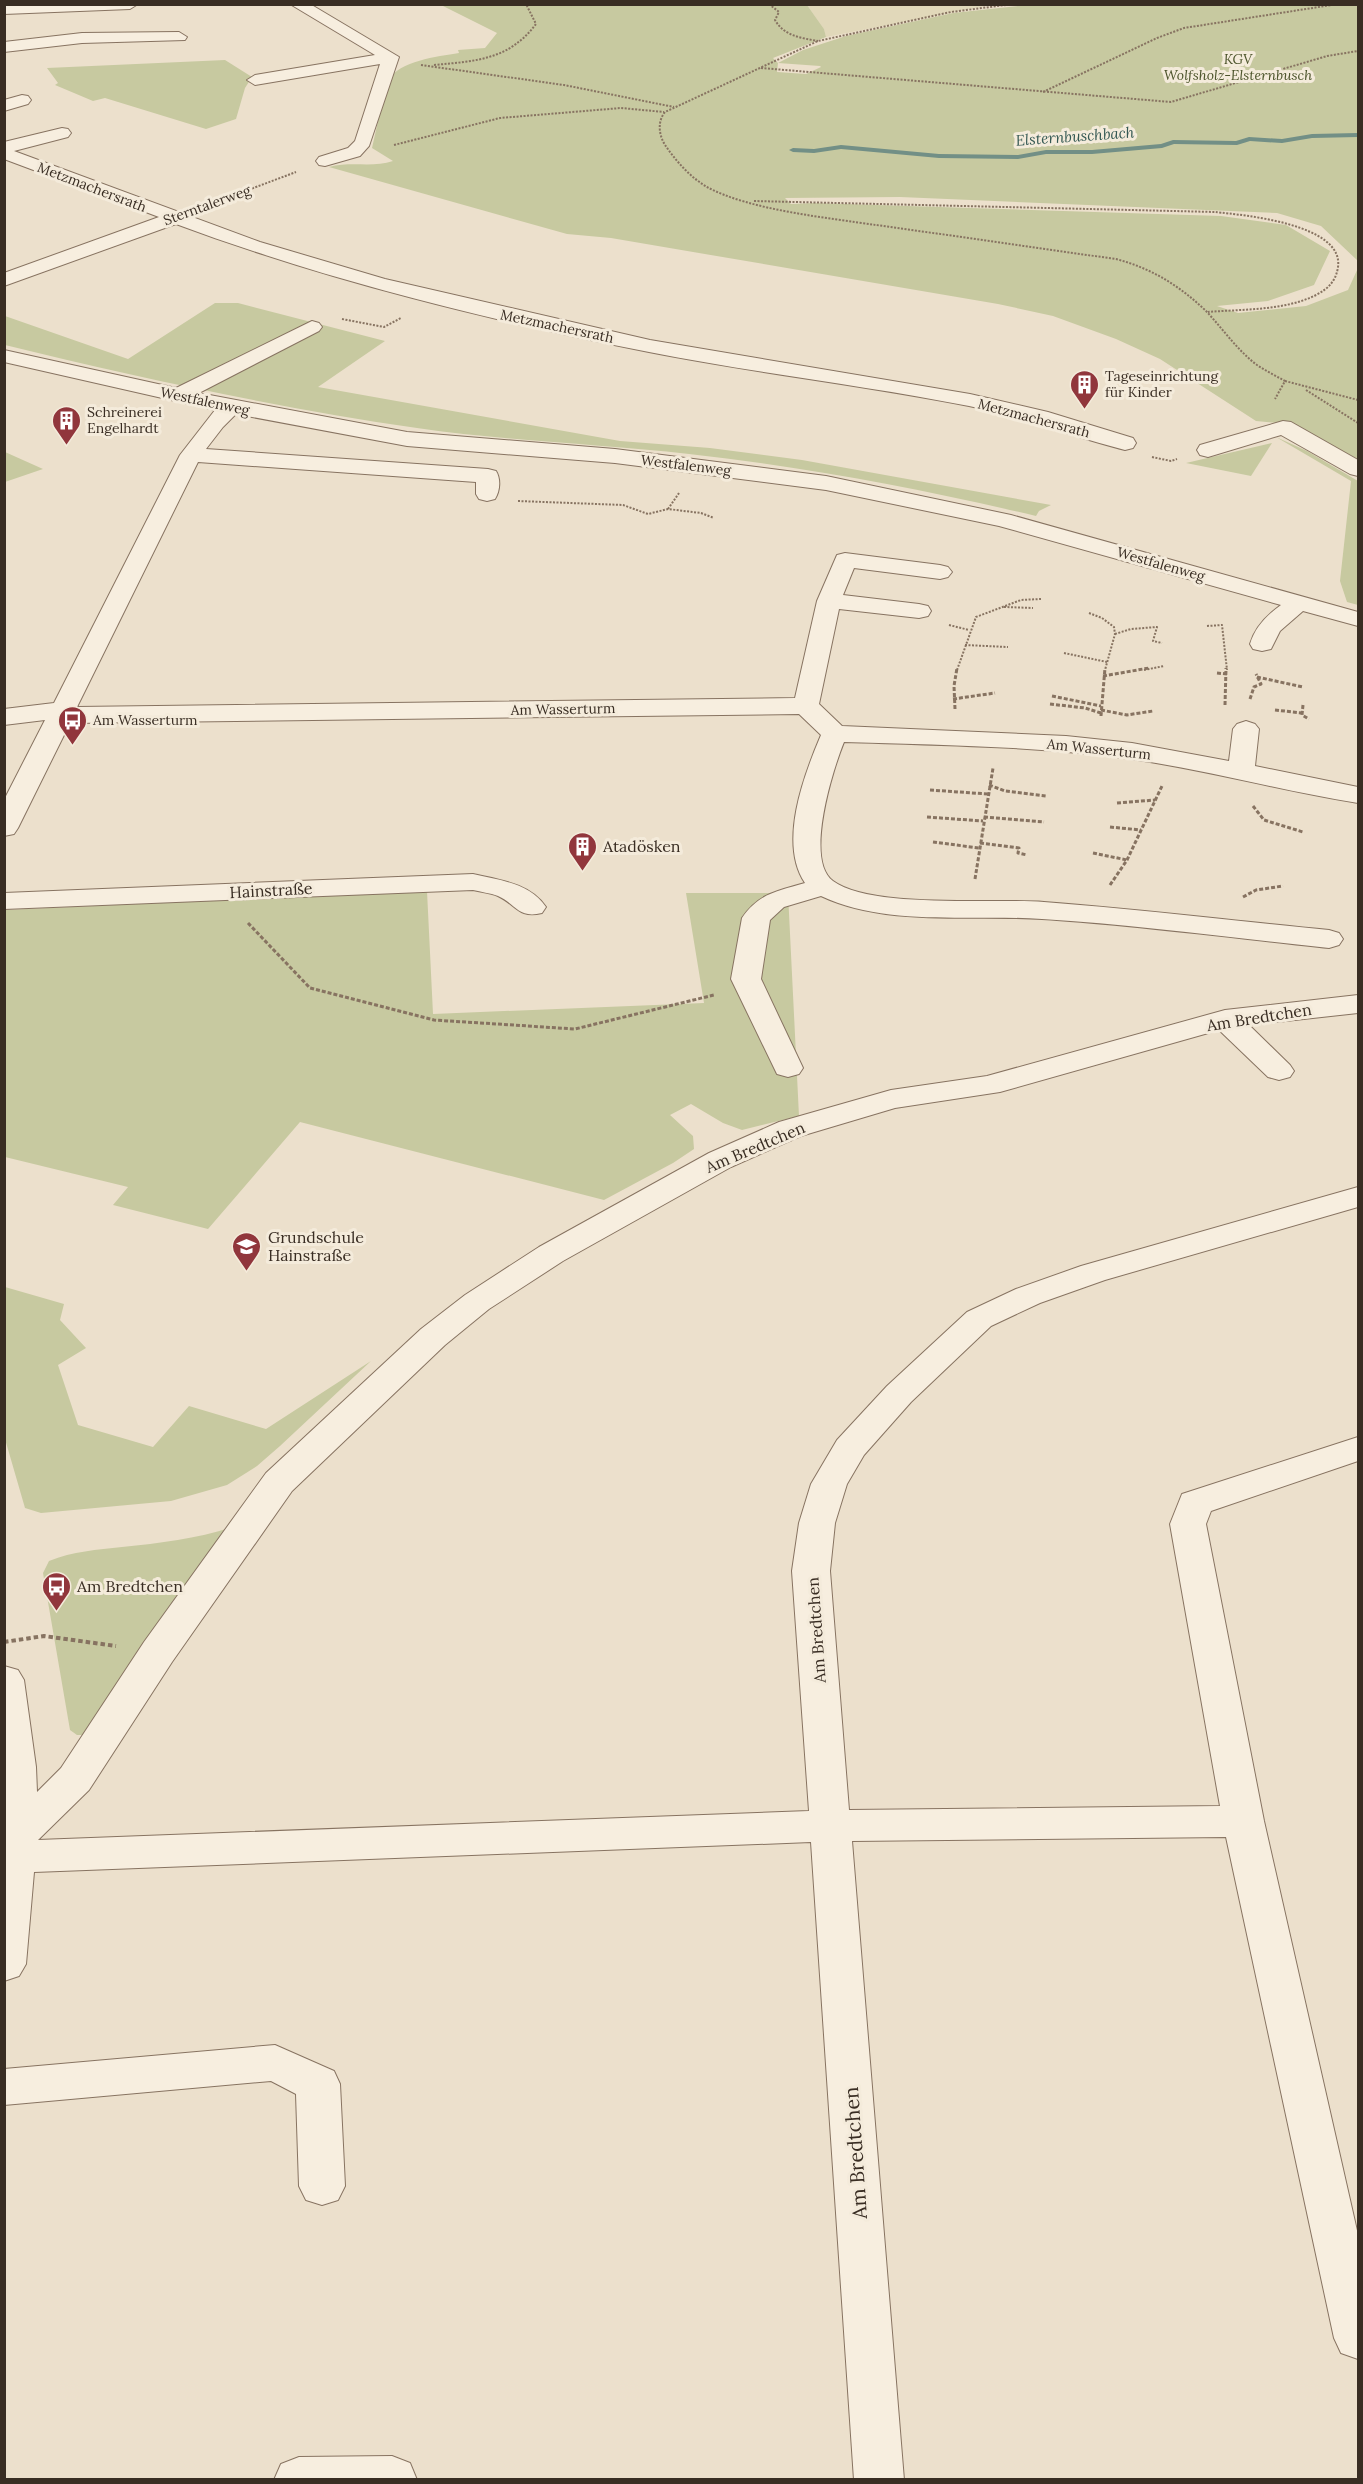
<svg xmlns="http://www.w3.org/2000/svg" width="1363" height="2484" font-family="Lora,serif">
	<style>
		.farmland { fill: #e1d8ba }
		.green { fill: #c7c9a0; fill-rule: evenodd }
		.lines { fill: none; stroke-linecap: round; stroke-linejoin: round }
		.stream { fill: #728f86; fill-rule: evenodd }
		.minor-casing { stroke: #877361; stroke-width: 2 }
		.path-far2 { stroke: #877361; stroke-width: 2; stroke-dasharray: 2 1.5; stroke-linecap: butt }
		.path-far1 { stroke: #877361; stroke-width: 3; stroke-dasharray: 4 2; stroke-linecap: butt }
		.path { stroke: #877361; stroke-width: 4; stroke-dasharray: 4.5 3; stroke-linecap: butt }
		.minor { fill: #f7eedf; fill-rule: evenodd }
		.labels { text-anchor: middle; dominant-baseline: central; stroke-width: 6; stroke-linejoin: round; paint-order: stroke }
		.far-park-label { font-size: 14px; font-style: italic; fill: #4c542b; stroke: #f4ebdb }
		.far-street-label { font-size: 14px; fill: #392d23; stroke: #f4ebdb }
		.far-poi-label { font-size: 14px; fill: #392d23; stroke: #f4ebdb; text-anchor: start }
		.far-water-label { font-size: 15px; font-style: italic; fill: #345853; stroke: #f4ebdb }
		.poi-label { font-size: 16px; fill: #392d23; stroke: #f4ebdb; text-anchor: start }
		.street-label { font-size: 16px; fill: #392d23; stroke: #f4ebdb }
		.near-street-label { font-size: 20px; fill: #392d23; stroke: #f4ebdb }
	</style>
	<rect width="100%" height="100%" fill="#ece0cc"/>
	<!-- farmland -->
	<polygon class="farmland" points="807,5 991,5 826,37 824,29"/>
	<!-- green -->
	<g class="green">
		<path d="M441 5H807L824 29 826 37 773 58 778 63 803 50 846 36 953 13 1026 5H1358V261L1321 226 1277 213 900 197 785 198 791 204 814 203 1221 216 1286 225 1330 251 1314 285 1268 301 1217 306 1238 313 1306 306 1348 290 1358 268V459L1289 424 1256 421 1160 359 1116 339 1053 316 998 304 611 238 567 234 329 167C351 161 373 168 393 161L372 148 387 81C401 60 436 57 459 53L458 50 485 48 497 33ZM778 63 820 66 821 67 806 74 777 72Z"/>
		<polygon points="225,60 252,77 245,88 236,119 206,129 105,98 93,101 55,85 58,83 47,68"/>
		<path d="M215 303H238L385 341 318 387 620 441 710 448 802 460 1051 505 1039 511 1036 516C922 489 807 467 689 454 599 444 507 441 417 428 279 408 140 378 5 345V316L128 359Z"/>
		<polygon points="1276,437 1307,451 1358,481 1358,605 1347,602 1340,581 1351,481"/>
		<polygon points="1272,443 1251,476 1186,463"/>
		<polygon points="4,452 5,452 43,469 5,482"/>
		<polygon points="427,891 433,1014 704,1003 686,893 788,893 799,1116 742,1130 723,1123 691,1104 670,1115 693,1136 694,1149 673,1163 604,1200 300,1122 208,1229 113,1205 128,1187 5,1157 4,910"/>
		<polygon points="5,1287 64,1304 60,1320 86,1348 58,1365 78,1425 153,1447 189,1406 266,1429 371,1361 280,1446 257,1466 227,1485 171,1501 41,1513 25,1508 5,1439"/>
		<path d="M232 1527 88 1735H77L70 1730 43 1573 49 1561C73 1551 97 1550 122 1547 160 1543 196 1539 232 1527Z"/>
	</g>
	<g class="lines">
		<!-- stream -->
		<polygon class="stream" points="1358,133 1358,137 1312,138 1282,143 1250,141 1237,145 1174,144 1162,148 1092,154 1046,154 1018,159 939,158 841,149 814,153 793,152 789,150 793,148 814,149 841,145 939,154 1018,155 1046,150 1092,150 1161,144 1173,140 1236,141 1249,137 1282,139 1312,134"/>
		<defs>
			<g id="minor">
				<polygon points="4,4 138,4 130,9 4,14"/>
				<polygon points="290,4 310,4 399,57 369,146 360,156 325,166 319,165 316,161 319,157 348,148 355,141 380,64 255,85 247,80 255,75 375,55"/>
				<polygon points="179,32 187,37 185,40 82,43 4,52 4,42 82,33"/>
				<polygon points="22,95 28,96 31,100 28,104 4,111 4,100"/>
				<path d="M62 128 68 129 71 133 68 137 14 151 260 242 385 279 650 340 970 394 1048 412 1133 438 1136 443 1133 448 1125 450C1073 437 1022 417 969 406 863 385 755 373 649 352 489 320 329 281 176 224L4 286V273L159 217 4 159V142Z"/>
				<path d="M312 321 319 323 322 327 319 331 199 393 407 432 615 449 826 476 1011 515 1358 612V626L1303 611 1280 631 1271 649 1262 651 1253 649 1250 644C1255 627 1267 615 1281 605L999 526 826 490 615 463 407 446 236 414 223 427 206 449 488 469 496 471C501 479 500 491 495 499L487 501 479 499 476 494V482L198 462 77 707 795 698 817 601 837 555 845 553 940 565 948 567 952 572 948 577 940 579 854 568 843 595 919 604 928 606 931 611 928 616 919 618 839 609 819 704 842 726 1066 736 1132 743 1229 761 1233 729 1237 724 1246 721 1255 724 1259 729 1255 766 1358 787V803C1282 791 1208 770 1131 759 1036 746 940 745 844 742 833 769 804 860 833 881 871 909 994 898 1044 902 1139 909 1234 921 1329 930L1339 933 1343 939 1339 945 1329 948C1234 938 1138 925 1042 919 971 914 887 927 821 896L784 907 770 920 761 979 803 1068 799 1074 788 1077 777 1074 731 979 742 918C759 893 778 891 805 883 778 843 804 775 821 735L799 714 70 723 18 828 14 834 4 836V800L45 720 4 725V709L54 703 180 455 215 410 4 362V350L176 388Z"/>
				<polygon points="1283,421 1291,422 1358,460 1358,476 1350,474 1281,435 1208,457 1200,455 1197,450 1200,445"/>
				<path d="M473 874C499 880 530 883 546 907L542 913C518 919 516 904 498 896 490 893 481 892 473 890L4 909V893Z"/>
				<polygon points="1358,995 1358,1013 1249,1025 1290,1065 1294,1071 1290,1077 1279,1080 1268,1077 1219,1030 1000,1092 895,1108 801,1136 731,1167 563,1261 489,1309 445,1345 292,1491 172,1662 89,1790 38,1840 809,1811 792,1571 799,1523 811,1484 837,1440 887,1386 967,1312 1016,1289 1081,1266 1358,1187 1358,1207 1105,1280 1040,1303 991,1326 911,1402 864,1455 847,1484 835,1523 830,1571 849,1810 1220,1806 1170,1524 1182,1494 1358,1437 1358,1461 1211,1511 1206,1524 1264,1821 1358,2235 1358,2359 1341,2353 1334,2338 1226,1837 852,1841 904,2480 854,2480 811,1842 34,1872 26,1964 19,1976 4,1981 4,1666 18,1670 24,1680 36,1767 37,1792 61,1768 144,1642 266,1473 421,1329 465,1295 539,1247 709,1153 779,1122 891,1090 987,1076 1225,1010"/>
				<polygon points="275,2045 334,2071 340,2084 345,2186 338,2200 322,2205 306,2200 299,2186 296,2094 271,2081 4,2105 4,2069"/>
				<polygon points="392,2456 410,2463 417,2480 274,2480 281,2464 299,2457"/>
			</g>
		</defs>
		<!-- minor casing -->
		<use href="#minor" class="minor-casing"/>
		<!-- path-far2 -->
		<g class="path-far2">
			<path d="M769 4 779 12 775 20C784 36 801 38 818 41"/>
			<path d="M1013 4 951 12 818 41 665 112C657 122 659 135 665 145 676 161 690 177 707 187 749 210 829 218 876 225 956 236 1036 248 1116 259 1151 268 1180 286 1206 311 1223 329 1237 350 1257 365 1266 371 1276 376 1285 381L1275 399"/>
			<polyline points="421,65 564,85 674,107"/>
			<path d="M434 65C476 61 509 60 536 24L526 4"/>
			<polyline points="761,68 1171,102 1327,56 1358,51"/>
			<polyline points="1043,92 1157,38 1184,28 1338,4"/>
			<polyline points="394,145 500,118 621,108 664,112"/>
			<path d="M754 201 1215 212C1244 215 1344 224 1338 267 1336 281 1328 289 1316 295 1284 311 1243 309 1208 312"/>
			<polyline points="216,202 296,172"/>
			<polyline points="342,319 384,327 401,318"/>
			<polyline points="1285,381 1358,400"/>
			<polyline points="1306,390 1358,423"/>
			<polyline points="1152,457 1171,461 1177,459"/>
			<polyline points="518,501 623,505 648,514 668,509 701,513 714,518"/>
			<polyline points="668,509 679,493"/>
			<polyline points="1004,607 1033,608"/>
			<polyline points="1089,613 1102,618 1114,627 1115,634 1105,670"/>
			<polyline points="949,625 969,630"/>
			<polyline points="1207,626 1222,625 1227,670"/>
			<polyline points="1115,634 1131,629 1157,627 1153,641 1162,643"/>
			<polyline points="965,645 1008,647"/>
			<polyline points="1064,653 1107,662"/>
			<polyline points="957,670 976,617 1021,600 1041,599"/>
			<polyline points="1144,670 1164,666"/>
		</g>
		<!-- path-far1 -->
		<g class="path-far1">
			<polyline points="1217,673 1227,674"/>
			<polyline points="1103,676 1149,668"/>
			<polyline points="1257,677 1303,687"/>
			<polyline points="1052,696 1101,706"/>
			<polyline points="953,699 995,693"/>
			<polyline points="1250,699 1254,687 1261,684 1256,674"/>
			<polyline points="1050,704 1085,708 1101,713"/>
			<polyline points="1225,705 1226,668"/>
			<polyline points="1303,705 1302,715 1309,719"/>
			<polyline points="955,709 954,686 957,668"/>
			<polyline points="1101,710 1127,715 1153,711"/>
			<polyline points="1275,710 1302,713"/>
			<polyline points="1101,716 1105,668"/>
			<polyline points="989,785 1005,791 1046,796"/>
			<polyline points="930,790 988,794"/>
			<polyline points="1117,803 1155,800"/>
			<polyline points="1253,806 1264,820 1303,832"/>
			<polyline points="927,817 983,821"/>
			<polyline points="984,817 1044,822"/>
			<polyline points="1110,827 1141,830"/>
			<polyline points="933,842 979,848"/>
			<polyline points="980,843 1019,848 1018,853 1027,855"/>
			<polyline points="1093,853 1127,860"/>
			<polyline points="975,879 993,768"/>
			<polyline points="1110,885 1127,860 1162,786"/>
			<polyline points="1243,897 1256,890 1283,886"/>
			<polyline points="248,923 310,988 434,1020 575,1029 714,995"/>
		</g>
		<!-- path -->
		<polyline class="path" points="4,1642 44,1636 116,1646"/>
		<!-- minor -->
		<use href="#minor" class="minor"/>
	</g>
	<!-- icons -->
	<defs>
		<symbol id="building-pin" viewBox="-11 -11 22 30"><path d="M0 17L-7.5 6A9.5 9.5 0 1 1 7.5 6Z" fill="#91363c" stroke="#f4ebdb"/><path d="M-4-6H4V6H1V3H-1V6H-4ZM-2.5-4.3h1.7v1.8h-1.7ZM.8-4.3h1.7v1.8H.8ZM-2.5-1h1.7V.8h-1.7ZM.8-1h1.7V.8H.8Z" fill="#fff"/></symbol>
		<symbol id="bus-pin" viewBox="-11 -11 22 30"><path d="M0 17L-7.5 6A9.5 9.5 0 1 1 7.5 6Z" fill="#91363c" stroke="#f4ebdb"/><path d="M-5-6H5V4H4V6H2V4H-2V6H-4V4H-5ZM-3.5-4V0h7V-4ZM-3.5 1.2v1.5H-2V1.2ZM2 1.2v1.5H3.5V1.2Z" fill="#fff"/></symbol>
		<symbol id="school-pin" viewBox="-11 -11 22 30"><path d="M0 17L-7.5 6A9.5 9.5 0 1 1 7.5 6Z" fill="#91363c" stroke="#f4ebdb"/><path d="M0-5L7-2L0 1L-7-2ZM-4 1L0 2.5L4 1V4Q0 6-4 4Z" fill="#fff"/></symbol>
	</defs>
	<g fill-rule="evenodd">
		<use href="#building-pin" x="1068" y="368" width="33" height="45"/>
		<use href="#building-pin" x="50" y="404" width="33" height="45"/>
		<use href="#bus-pin" x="56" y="704" width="33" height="45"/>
		<use href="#building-pin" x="566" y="830" width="33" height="45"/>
		<use href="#school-pin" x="230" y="1230" width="33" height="45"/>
		<use href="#bus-pin" x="40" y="1570" width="33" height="45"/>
	</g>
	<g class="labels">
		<!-- far-park labels -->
		<g class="far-park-label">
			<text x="1238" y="59">KGV<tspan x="1238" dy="16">Wolfsholz-Elsternbusch</tspan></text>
		</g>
		<!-- far-street labels -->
		<g class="far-street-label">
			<text transform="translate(92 187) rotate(21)">Metzmachersrath</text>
			<text transform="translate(207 205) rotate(-20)">Sterntalerweg</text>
			<text transform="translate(557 326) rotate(12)">Metzmachersrath</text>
			<text transform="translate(205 401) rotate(12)">Westfalenweg</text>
			<text transform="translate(1034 418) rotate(15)">Metzmachersrath</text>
			<text transform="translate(686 465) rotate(7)">Westfalenweg</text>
			<text transform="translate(1161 564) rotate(16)">Westfalenweg</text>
			<text transform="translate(563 709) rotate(-1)">Am Wasserturm</text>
			<text transform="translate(1099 749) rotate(6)">Am Wasserturm</text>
		</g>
		<!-- far-poi labels -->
		<g class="far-poi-label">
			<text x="1105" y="376">Tageseinrichtung<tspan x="1105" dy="16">für Kinder</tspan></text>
			<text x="87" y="412">Schreinerei<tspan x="87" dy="16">Engelhardt</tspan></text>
			<text x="93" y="720">Am Wasserturm</text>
		</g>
		<!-- far-water labels -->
		<g class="far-water-label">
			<text transform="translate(1075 136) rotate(-4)">Elsternbuschbach</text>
		</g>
		<!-- poi labels -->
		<g class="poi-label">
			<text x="603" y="846">Atadösken</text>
			<text x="268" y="1237">Grundschule<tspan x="268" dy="18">Hainstraße</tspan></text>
			<text x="77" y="1586">Am Bredtchen</text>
		</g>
		<!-- street labels -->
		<g class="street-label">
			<text transform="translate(271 890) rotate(-3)">Hainstraße</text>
			<text transform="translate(1259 1017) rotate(-9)">Am Bredtchen</text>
			<text transform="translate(755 1147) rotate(-23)">Am Bredtchen</text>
			<text transform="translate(816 1630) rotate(-94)">Am Bredtchen</text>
		</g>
		<!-- near-street labels -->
		<g class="near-street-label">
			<text transform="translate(855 2153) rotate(-94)">Am Bredtchen</text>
		</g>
	</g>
	<!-- border -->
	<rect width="1363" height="2484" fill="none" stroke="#392d23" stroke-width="12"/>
</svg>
